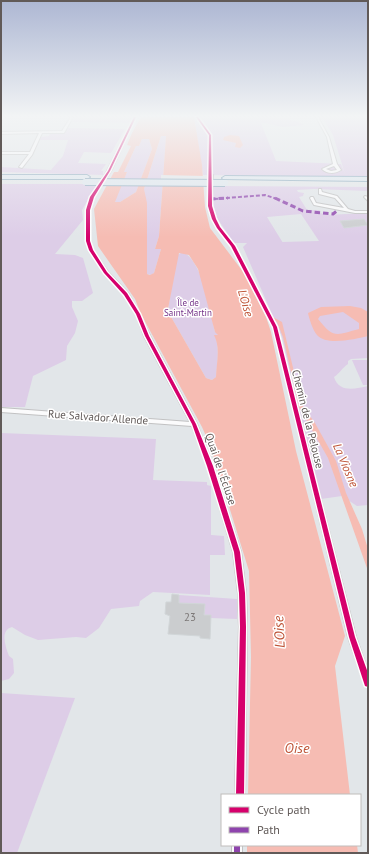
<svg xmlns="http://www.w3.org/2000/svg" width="369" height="854" font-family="'PT Sans',sans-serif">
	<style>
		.green { fill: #ddcde7 }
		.water { fill: #f6bcb3; fill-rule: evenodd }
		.pier { fill: #e2e6e9 }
		.building { fill: #cbcdcf; stroke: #d1d6d8 }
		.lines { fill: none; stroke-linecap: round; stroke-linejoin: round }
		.street-casing { stroke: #c2c2c3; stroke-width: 2 }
		.secondary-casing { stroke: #c4c4c4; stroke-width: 2 }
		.highway-casing { stroke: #90adc0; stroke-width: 2 }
		.street { fill: #fbfbfc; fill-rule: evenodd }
		.secondary { fill: #fbfbfc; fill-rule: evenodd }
		.highway { fill: #dee7ee; fill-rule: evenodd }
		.highway-bridge-casing { stroke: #90adc0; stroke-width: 8; stroke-linecap: butt }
		.highway-bridge { stroke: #dee7ee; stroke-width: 6 }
		.quiet-far2 { stroke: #8e44ad; stroke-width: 2; stroke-dasharray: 4 2; stroke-linecap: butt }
		.quiet-far1 { stroke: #8e44ad; stroke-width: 3; stroke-dasharray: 5.5 3; stroke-linecap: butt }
		.quiet { stroke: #8e44ad; stroke-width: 6; stroke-dasharray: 12 6; stroke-linecap: butt }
		.cycleway-casing { stroke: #fff; stroke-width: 3 }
		.cycleway { fill: #d6006c; fill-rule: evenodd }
		.labels { text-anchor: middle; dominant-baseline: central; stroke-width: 3; stroke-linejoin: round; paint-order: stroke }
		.far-park-label { font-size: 9px; fill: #723087; stroke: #fff }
		.street-label { font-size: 11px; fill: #615a58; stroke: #fff }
		.near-number-label { font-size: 11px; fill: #7c7877 }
		.water-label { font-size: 12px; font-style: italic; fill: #be5437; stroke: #fff }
		.near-water-label { font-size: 14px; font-style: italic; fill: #be5437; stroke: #fff }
	</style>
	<rect width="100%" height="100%" fill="#e2e6e9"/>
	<!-- green -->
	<g class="green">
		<polygon points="76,117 133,117 130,123 72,122"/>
		<path d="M194 117C224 117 281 111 304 125L283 127 266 123H261L276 161 341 164 345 174 333 135 322 117H368V177L203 175Z"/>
		<polygon points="67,128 125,129 111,153 84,152 78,163 106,164 101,171 103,171 103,175 1,172 1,167 51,170 63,156 68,140 40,140 41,137 49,136 50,133 64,133"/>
		<polygon points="161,136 166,136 159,236 155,249 161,249 154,273 151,275 147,274 144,189"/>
		<polygon points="142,139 149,139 152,149 136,192 120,202 116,202 114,201 127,172 124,172 136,146 139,146"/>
		<polygon points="1,184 97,184 82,210 83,220 55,254 75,255 83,258 93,293 82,301 72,301 72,307 78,321 75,333 67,346 66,360 33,376 25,407 1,407"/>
		<path d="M212 186 368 187V191L314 189 297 190 298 192 304 193 303 196 299 197 307 210H320L318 212 326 215 368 213V358L351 359 348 361V364C342 368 340 373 334 377 339 393 355 389 368 386V505L357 506 342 496 321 499 305 438 282 337 243 247 247 243 319 241 301 214 267 217 283 243H234L217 218 213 203Z"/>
		<path d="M183 252C203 262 210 311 215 332H217L218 335H215C220 349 217 364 216 377L212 380 206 378 170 315 168 309 177 255Z"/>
		<polygon points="352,360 368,360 368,385 363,385"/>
		<path d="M1 433 156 439 153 480 207 482V485L211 486V535L224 536 225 555H210V595L153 592 140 601 139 606 111 609 99 628 86 638 76 637 38 640 25 635 12 627C0 630 5 646 9 656L13 659 14 673 9 679 1 681Z"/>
		<polygon points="179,595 237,599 237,619 210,618 210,615 204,615 204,604 179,603"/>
		<polygon points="1,693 75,698 17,853 1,853"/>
	</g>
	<!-- water -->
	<g class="water">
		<path d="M141 117H194L202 165 205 207 210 228 244 273 266 317 271 332 296 451 345 636 335 666 350 795H248L251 657 249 571 210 445 202 427 141 314 135 299 98 246 94 209 114 172H118L131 146 127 145 132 133ZM161 136H166L159 236 155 249H161L154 273 150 275 147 274V203L144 189ZM142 139H149L152 149 136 192 120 202H115L127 172H124L136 146H139ZM179 253 189 255 198 269 215 332 218 335H214C221 348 216 365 216 377L212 380 206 378 170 315 168 309Z"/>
		<polygon points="230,135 239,136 243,145 240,148 235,147 236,143 223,140 224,137"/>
		<path d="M350 306 361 308 368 312V336C356 339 326 346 317 335 313 331 309 318 308 313L321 307ZM343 312 359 323V329C336 335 334 339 318 319L320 316Z"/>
		<polygon points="271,316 282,322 302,405 315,423 336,461 346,493 362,529 368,549 368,571 328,458 299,407 283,337 277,322 272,319"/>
		<polygon points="247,845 357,845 358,853 247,853"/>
	</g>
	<!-- pier -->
	<polygon class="pier" points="161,175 205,176 205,179 161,179"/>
	<!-- building -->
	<g class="building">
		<polygon points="364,219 368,225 344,228 340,221"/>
		<polygon points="172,594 179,595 179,603 205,604 204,615 211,615 210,639 200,638 200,636 168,634 170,616 165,614 166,602 171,602"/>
	</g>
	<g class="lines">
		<defs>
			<g id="street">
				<polygon points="71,117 73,117 64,133 42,133 32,155 22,168 19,167 29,154 1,154 1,152 30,152 39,133 1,134 1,132 62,131"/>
				<polygon points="134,117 136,117 111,171 94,197 90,210 90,241 93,250 108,272 128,293 140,314 150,336 197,424 213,466 241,552 246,593 247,627 245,795 235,795 239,627 238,593 233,552 207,466 192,426 1,412 1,408 190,422 144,336 136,314 124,295 104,273 89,250 86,241 86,210 90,197 107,171"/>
				<path d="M316 117H318L329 137 337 164 341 170C335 174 327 174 322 169L333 164 327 137ZM334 166 337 170 331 171 326 169Z"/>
				<polygon points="210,174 213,175 212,206 216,219 220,227 235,246 277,327 356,637 368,671 368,687 365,686 364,683 348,637 273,327 231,246 217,228 212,219 208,206"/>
				<polygon points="319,189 321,189 322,192 337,196 348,209 355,211 368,211 368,213 355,213 314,205 310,198 311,197 313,197 316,203 344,208 335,198 319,194"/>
				<polygon points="365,196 368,197 368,201 364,197"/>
				<rect x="232" y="845" width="10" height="8"/>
			</g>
			<polygon id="secondary" points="1,117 5,117 1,121"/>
			<g id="highway">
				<polygon points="1,175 87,175 90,177 87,179 1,179"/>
				<polygon points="225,176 368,177 368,181 223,179 222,178"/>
			</g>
		</defs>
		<!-- street casing -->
		<use href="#street" class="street-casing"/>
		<!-- secondary casing -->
		<use href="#secondary" class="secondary-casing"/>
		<!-- highway casing -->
		<use href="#highway" class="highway-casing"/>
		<!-- street -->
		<use href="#street" class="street"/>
		<!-- secondary -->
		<use href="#secondary" class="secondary"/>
		<!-- highway -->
		<use href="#highway" class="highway"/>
		<defs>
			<polyline id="highway-bridge" points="85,182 225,183"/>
		</defs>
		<!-- highway-bridge casing -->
		<use href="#highway-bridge" class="highway-bridge-casing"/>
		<!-- highway-bridge -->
		<use href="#highway-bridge" class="highway-bridge"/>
		<!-- quiet-far2 -->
		<polyline class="quiet-far2" points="214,199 265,195 277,199"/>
		<!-- quiet-far1 -->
		<g class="quiet-far1">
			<polyline points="275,198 303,211 333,214 338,210"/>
			<polyline points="210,199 228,198"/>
		</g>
		<!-- quiet -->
		<polyline class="quiet" points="237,845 237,853"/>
		<defs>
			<g id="cycleway">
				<polygon points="134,117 136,117 110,171 94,197 90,210 90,241 93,250 107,272 127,293 140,314 149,336 196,424 213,466 240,552 245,593 246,627 244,795 236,795 240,627 239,593 234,552 207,466 192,424 145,336 136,314 124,295 104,273 89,250 86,241 86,210 90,197 108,171"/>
				<polygon points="196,117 198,117 211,135 212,206 216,219 220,227 235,246 277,327 355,637 368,673 368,687 365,686 364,683 349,637 273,327 231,246 217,228 212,219 208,206 209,135"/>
			</g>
		</defs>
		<!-- cycleway casing -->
		<use href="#cycleway" class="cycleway-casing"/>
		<!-- cycleway -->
		<use href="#cycleway" class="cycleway"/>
	</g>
	<!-- sky -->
	<linearGradient id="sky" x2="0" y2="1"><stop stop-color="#adb7d3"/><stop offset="0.49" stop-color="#f2f4f5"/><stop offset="1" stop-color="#f2f4f5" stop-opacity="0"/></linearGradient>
	<rect width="369" height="237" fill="url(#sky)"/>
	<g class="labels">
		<!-- far-park labels -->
		<g class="far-park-label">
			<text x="188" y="302">Île de<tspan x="188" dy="10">Saint-Martin</tspan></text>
		</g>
		<!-- street labels -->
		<g class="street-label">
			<text transform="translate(98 417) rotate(4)">Rue Salvador Allende</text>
			<text transform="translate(308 419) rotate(76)">Chemin de la Pelouse</text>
			<text transform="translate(221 469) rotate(71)">Quai de l'Écluse</text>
		</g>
		<!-- near-number labels -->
		<g class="near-number-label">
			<text x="190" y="617">23</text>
		</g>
		<!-- water labels -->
		<g class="water-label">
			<text transform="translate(246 303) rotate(73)">L'Oise</text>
			<text transform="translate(346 465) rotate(67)">La Viosne</text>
		</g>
		<!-- near-water labels -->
		<g class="near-water-label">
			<text transform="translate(279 632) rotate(-93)">L'Oise</text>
			<text x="297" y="748">Oise</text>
		</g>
	</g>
	<!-- border -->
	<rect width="369" height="854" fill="none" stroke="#615a58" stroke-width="4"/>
	<!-- legend -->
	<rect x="221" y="794" width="140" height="52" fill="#ffffff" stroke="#c0bdbc"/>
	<rect x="229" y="807" width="20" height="6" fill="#d6006c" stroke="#c0bdbc"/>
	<text x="257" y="814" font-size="12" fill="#615a58">Cycle path</text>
	<rect x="229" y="827" width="20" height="6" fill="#8e44ad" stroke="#c0bdbc"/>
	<text x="257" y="834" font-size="12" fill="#615a58">Path</text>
</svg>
